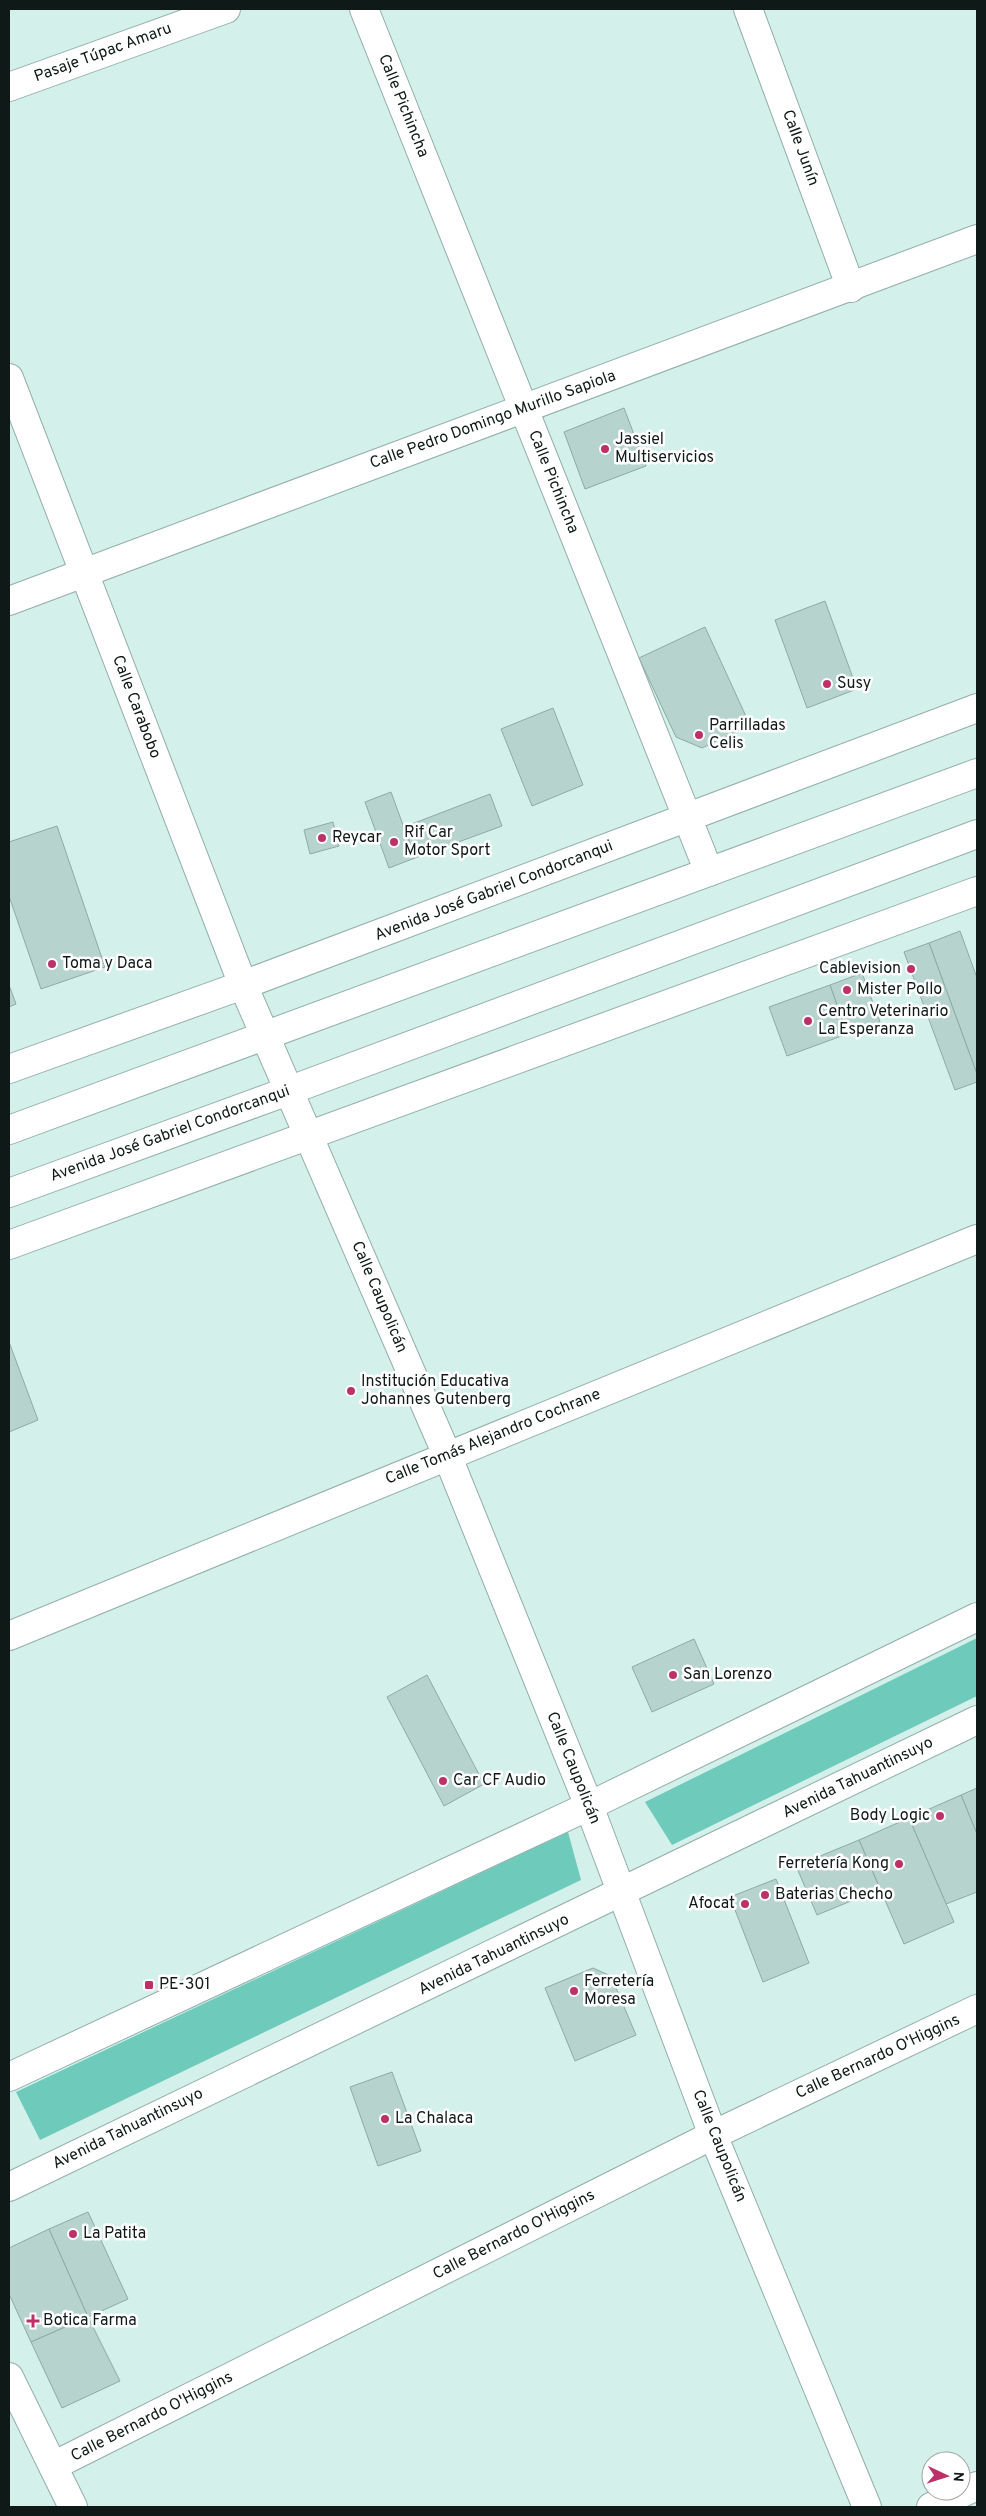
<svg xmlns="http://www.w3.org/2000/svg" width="986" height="2516" font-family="Overpass,sans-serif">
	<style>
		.green { fill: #6ecabb }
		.building { fill: #b6d3cd; stroke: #8faaa5 }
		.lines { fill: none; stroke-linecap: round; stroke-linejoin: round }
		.minor-casing { stroke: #93aea9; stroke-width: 30 }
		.tertiary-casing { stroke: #93aea9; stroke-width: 30 }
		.secondary-casing { stroke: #93aea9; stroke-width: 30 }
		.trunk-casing { stroke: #93aea9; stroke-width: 30 }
		.minor { stroke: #fff; stroke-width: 28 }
		.tertiary { stroke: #fff; stroke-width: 28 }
		.secondary { stroke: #fff; stroke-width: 28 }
		.trunk { stroke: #fff; stroke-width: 28 }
		.poi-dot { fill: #bd3168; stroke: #fff; stroke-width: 2 }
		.labels { text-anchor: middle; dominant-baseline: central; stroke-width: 5; stroke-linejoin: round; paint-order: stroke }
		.street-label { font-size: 16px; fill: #0f1a18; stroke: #fff }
		.poi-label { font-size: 16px; fill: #0f1a18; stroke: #fff; text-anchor: start }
	</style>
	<rect width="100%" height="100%" fill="#d3f0ea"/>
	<!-- green -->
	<g class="green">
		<polygon points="977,1638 977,1696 672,1845 645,1802"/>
		<polygon points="568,1832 581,1880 40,2140 16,2092"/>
	</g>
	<!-- building -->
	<g class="building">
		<polygon points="624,408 646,466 585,489 564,432"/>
		<polygon points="825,601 857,689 807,708 775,620"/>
		<polygon points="705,627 750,725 702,748 676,737 639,658"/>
		<polygon points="553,708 583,785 532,806 501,729"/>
		<polygon points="391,792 415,858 389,868 365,802"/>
		<polygon points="490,794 502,826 415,858 404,827"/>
		<polygon points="333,822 339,846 310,854 304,830"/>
		<polygon points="57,826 105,967 41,989 9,896 9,842"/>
		<polygon points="960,931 977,978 977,1074 929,943"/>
		<polygon points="929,943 977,1074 977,1082 955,1090 904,952"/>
		<polygon points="862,973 880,1022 847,1034 830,985"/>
		<polygon points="9,985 16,1004 9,1007"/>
		<polygon points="830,985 847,1034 787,1056 769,1007"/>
		<polygon points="9,1342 38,1420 9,1432"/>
		<polygon points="694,1639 714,1684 652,1712 632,1667"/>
		<polygon points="427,1675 484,1784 444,1806 387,1697"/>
		<polygon points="977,1788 977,1834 961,1795"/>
		<polygon points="961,1795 977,1834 977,1892 946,1904 909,1818"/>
		<polygon points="909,1818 954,1922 904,1944 859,1840"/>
		<polygon points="859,1840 880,1889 817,1915 796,1866"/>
		<polygon points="776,1879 809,1963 763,1982 730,1897"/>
		<polygon points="593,1968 611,1976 636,2035 575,2061 545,1988"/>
		<polygon points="392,2072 421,2151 378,2166 350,2087"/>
		<polygon points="88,2212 128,2299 88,2317 49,2229"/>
		<polygon points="49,2229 88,2317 31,2342 9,2294 9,2248"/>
		<polygon points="88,2317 120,2381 62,2408 31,2342"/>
	</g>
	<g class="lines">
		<defs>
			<g id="minor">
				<polyline points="364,9 709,872"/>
				<polyline points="748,9 851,288"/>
				<polyline points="9,87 226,9"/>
				<polyline points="9,378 243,985 447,1455 589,1806 713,2135 867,2507"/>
				<polyline points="9,601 977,239"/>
				<polyline points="9,1636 977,1239"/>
				<polyline points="53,2466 713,2135 977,2009"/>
			</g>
			<g id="tertiary">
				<polyline points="9,1069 243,985 977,708"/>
				<polyline points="9,1245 977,891"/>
				<polyline points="9,2377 73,2507"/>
				<polyline points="931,2507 977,2486"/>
			</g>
			<g id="secondary">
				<polyline points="9,2077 589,1806 977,1617"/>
				<polyline points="9,2187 977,1720"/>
			</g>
			<g id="trunk">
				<polyline points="9,1130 977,773"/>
				<polyline points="9,1193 288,1091 977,834"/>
			</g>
		</defs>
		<!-- minor casing -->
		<use href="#minor" class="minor-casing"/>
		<!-- tertiary casing -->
		<use href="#tertiary" class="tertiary-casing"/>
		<!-- secondary casing -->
		<use href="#secondary" class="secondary-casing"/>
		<!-- trunk casing -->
		<use href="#trunk" class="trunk-casing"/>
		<!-- minor -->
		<use href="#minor" class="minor"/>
		<!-- tertiary -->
		<use href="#tertiary" class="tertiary"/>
		<!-- secondary -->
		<use href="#secondary" class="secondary"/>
		<!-- trunk -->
		<use href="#trunk" class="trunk"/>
	</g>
	<!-- markers -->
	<g class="poi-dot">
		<circle cx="605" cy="449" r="5"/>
		<circle cx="827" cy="684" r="5"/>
		<circle cx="699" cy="735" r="5"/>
		<circle cx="322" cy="838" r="5"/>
		<circle cx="394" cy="842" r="5"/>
		<circle cx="52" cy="964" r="5"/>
		<circle cx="911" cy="969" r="5"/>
		<circle cx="847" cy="990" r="5"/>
		<circle cx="808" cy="1021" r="5"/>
		<circle cx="351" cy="1391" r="5"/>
		<circle cx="673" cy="1675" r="5"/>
		<circle cx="443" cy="1781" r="5"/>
		<circle cx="940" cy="1816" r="5"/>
		<circle cx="899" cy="1864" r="5"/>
		<circle cx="765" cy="1895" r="5"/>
		<circle cx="745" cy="1904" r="5"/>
		<rect x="144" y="1980" width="10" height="10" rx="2.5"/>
		<circle cx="574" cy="1991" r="5"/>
		<circle cx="385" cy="2119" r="5"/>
		<circle cx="73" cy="2234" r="5"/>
		<path d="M30.5 2313.5h5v5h5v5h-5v5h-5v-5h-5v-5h5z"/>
	</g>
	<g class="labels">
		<!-- street labels -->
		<g class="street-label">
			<text transform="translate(103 53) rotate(-20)">Pasaje Túpac Amaru</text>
			<text transform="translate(403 106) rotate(68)">Calle Pichincha</text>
			<text transform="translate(800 148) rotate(70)">Calle Junín</text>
			<text transform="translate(493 420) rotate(-20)">Calle Pedro Domingo Murillo Sapiola</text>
			<text transform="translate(553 482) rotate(68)">Calle Pichincha</text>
			<text transform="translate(136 707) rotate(69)">Calle Carabobo</text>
			<text transform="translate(494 891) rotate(-21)">Avenida José Gabriel Condorcanqui</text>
			<text transform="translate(170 1134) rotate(-20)">Avenida José Gabriel Condorcanqui</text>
			<text transform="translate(379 1297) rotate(67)">Calle Caupolicán</text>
			<text transform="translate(493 1437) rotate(-22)">Calle Tomás Alejandro Cochrane</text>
			<text transform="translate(573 1768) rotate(68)">Calle Caupolicán</text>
			<text transform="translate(858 1778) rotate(-26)">Avenida Tahuantinsuyo</text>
			<text transform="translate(494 1955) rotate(-26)">Avenida Tahuantinsuyo</text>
			<text transform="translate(878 2057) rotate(-25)">Calle Bernardo O'Higgins</text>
			<text transform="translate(128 2129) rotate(-26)">Avenida Tahuantinsuyo</text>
			<text transform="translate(719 2146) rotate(68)">Calle Caupolicán</text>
			<text transform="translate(514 2235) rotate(-27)">Calle Bernardo O'Higgins</text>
			<text transform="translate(152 2417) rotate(-27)">Calle Bernardo O'Higgins</text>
		</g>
		<!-- poi labels -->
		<g class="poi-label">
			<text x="615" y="440">Jassiel<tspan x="615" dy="18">Multiservicios</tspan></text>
			<text x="837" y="684">Susy</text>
			<text x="709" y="726">Parrilladas<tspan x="709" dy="18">Celis</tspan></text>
			<text x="404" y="833">Rif Car<tspan x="404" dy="18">Motor Sport</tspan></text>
			<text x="332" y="838">Reycar</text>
			<text x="62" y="964">Toma y Daca</text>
			<text x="901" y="969" text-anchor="end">Cablevision</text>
			<text x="857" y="990">Mister Pollo</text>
			<text x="818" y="1012">Centro Veterinario<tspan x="818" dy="18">La Esperanza</tspan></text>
			<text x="361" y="1382">Institución Educativa<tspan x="361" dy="18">Johannes Gutenberg</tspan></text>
			<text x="683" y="1675">San Lorenzo</text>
			<text x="453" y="1781">Car CF Audio</text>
			<text x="930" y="1816" text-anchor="end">Body Logic</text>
			<text x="889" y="1864" text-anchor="end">Ferretería Kong</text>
			<text x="775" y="1895">Baterias Checho</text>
			<text x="735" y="1904" text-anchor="end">Afocat</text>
			<text x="584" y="1982">Ferretería<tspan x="584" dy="18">Moresa</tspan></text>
			<text x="159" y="1985">PE-301</text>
			<text x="395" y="2119">La Chalaca</text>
			<text x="83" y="2234">La Patita</text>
			<text x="43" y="2321">Botica Farma</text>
		</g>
	</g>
	<!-- border -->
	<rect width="986" height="2516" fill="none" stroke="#0f1a18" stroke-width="20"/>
	<!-- north arrow -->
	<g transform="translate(946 2476) rotate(94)"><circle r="24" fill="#ffffff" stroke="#9fa3a3"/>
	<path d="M0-4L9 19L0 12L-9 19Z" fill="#bd3168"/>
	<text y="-8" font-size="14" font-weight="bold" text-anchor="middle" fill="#0f1a18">N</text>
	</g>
</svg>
